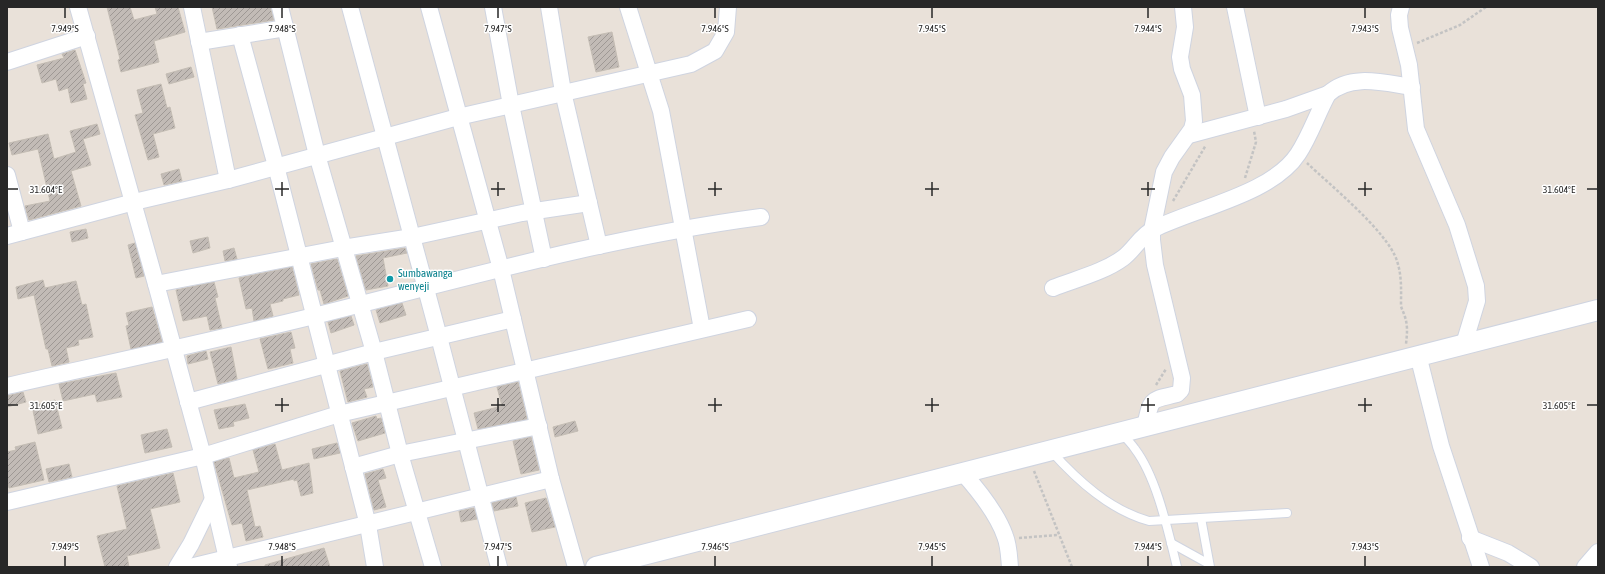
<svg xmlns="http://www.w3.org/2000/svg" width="1605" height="574" font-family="'Asap Condensed',sans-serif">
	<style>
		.building { fill: url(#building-hatch); stroke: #c4bdb4 }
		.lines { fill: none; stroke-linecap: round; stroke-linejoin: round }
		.service-casing { stroke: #cfd4e0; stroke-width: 10 }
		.minor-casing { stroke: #cfd4e0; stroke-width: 18 }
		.tertiary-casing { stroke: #cfd4e0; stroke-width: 22 }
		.path { stroke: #c3c3c3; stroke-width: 2.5; stroke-dasharray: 3 2; stroke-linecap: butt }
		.service { stroke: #fff; stroke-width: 8 }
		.minor { stroke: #fff; stroke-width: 16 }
		.tertiary { stroke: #fff; stroke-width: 20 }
		.ticks { fill: none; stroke: #272727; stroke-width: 1.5 }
		.culture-dot { fill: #0f9aa8; stroke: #fff; stroke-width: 1.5 }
		.labels { text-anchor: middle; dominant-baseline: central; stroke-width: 3; stroke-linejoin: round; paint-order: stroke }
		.culture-label { font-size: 11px; fill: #0d838f; stroke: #fff; text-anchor: start }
		.ticks-label { font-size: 10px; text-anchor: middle; fill: #272727; stroke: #fff; stroke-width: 3; stroke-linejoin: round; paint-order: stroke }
	</style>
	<defs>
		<pattern id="building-hatch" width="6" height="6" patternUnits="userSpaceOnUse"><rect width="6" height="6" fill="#c2bbb6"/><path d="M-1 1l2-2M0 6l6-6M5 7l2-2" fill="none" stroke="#9e9894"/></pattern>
	</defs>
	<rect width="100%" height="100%" fill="#e9e1d9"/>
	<!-- building -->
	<g class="building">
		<polygon points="107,7 130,7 134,20 157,14 155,7 178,7 185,32 154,41 159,62 121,72 118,60 120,59"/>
		<polygon points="212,7 270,7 274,20 217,29"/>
		<polygon points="612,32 619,67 596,72 588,37"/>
		<polygon points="75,50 86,83 83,84 87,99 71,103 68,88 59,91 56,79 42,83 37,65 64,58 62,54"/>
		<polygon points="191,67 194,77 169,84 166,74"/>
		<polygon points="161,84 167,108 170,107 175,128 153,134 159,157 148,160 135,115 143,113 137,90"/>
		<polygon points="97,124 100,134 83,139 91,165 71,171 81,206 29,220 25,206 50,201 38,149 12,155 9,143 48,134 54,159 76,152 70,131"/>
		<polygon points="179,169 182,181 164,185 161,174"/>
		<polygon points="86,229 88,238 72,242 70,232"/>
		<polygon points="208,237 210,248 193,253 190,241"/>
		<polygon points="135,243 144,276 136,278 128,245"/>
		<polygon points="234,248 237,259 225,261 223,251"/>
		<polygon points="405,248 407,253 383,258 388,286 366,290 356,256"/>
		<polygon points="337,259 348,296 324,304 320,290 318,290 311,264"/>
		<polygon points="292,267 299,295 283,299 283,301 270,304 273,316 254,321 252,308 246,309 239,278"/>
		<polygon points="43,280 45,288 76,281 82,305 86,304 93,337 78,340 79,345 66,348 69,362 52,366 48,349 46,349 34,295 18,299 16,287"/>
		<polygon points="214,282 218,297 215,298 222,328 210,330 207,316 183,321 176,290"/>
		<polygon points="402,303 406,315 380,323 376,310"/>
		<polygon points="152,307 162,342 131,349 126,326 129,325 126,313"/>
		<polygon points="351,316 354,325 331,333 328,322"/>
		<polygon points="291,332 295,348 290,349 293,363 268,369 260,339"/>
		<polygon points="231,347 237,379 218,384 210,352"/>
		<polygon points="206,351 208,359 188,364 187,356"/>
		<polygon points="367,364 373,387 364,389 367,397 348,402 340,371"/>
		<polygon points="116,373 122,397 97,402 95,394 63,401 59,384"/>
		<polygon points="518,382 527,419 478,429 474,413 502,406 497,387"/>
		<polygon points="23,392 26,402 7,407 7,396"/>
		<polygon points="55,400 62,428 38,434 32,406"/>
		<polygon points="245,404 249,418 233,422 234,426 219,429 214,410"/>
		<polygon points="376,416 377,419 381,418 385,433 358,441 352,423"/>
		<polygon points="575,421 578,431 555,437 553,427"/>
		<polygon points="167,429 172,447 145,453 141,435"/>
		<polygon points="531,437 539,470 521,474 513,441"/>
		<polygon points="35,442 44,480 9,488 7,478 7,452 16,450 15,447"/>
		<polygon points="337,443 340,453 314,459 312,449"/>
		<polygon points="275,444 282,470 309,463 313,493 301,496 297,480 294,481 294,479 247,490 255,527 260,526 263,537 246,541 242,523 232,525 214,462 229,458 234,478 259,472 253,450"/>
		<polygon points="69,464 72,477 49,482 46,469"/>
		<polygon points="383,469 386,478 378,480 386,507 374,510 365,474"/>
		<polygon points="173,473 180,502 150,509 160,548 127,556 129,567 105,567 97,536 127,529 117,486"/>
		<polygon points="516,497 518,506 494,511 492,503"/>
		<polygon points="546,498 555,527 532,532 525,503"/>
		<polygon points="474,508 477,519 461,522 459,511"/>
		<polygon points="324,548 330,567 265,567 265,565"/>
	</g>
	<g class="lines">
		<defs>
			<g id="service">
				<path d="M1121 433C1126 438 1131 443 1135 449 1157 478 1168 531 1177 567"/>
				<path d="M1051 451C1078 481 1110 510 1149 521L1287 513"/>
				<polyline points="1201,518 1210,567"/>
				<polyline points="1171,543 1209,564"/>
			</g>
			<g id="minor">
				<polyline points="78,7 156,284 203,456 339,414 748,319"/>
				<polyline points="192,7 228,180"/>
				<polyline points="280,7 317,155 374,352 400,454 433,567"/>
				<polyline points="350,7 439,337 499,567"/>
				<polyline points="429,7 501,269 551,479 576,567"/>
				<polyline points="493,7 511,105 544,259"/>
				<polyline points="549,7 563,92 599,246"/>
				<polyline points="628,7 661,111 702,329"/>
				<polyline points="1235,7 1258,117"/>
				<polyline points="1401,7 1399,15 1400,28 1409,65 1416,129 1457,225 1476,286 1477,301 1464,344"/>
				<polyline points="240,35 276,166 368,525 375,567"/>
				<polyline points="199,42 286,28"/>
				<polyline points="7,62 87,36"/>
				<polyline points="1189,135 1286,109 1328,94"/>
				<polyline points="7,175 22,232"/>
				<polyline points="7,236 134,202 228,180 458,117 691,64 715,51 726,32 728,7"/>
				<polyline points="156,284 343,248 412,237 522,213 589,203"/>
				<path d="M1053 288C1076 279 1104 272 1123 258 1134 250 1141 235 1154 229 1196 208 1272 194 1298 154 1310 136 1317 114 1328 94 1351 73 1384 83 1412 87"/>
				<polyline points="1418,355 1441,446 1481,567"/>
				<path d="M7 386C109 363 212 341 314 316 462 279 609 237 761 217"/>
				<polyline points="188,402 374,352 513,319"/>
				<path d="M1145 426C1152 396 1150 401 1177 394L1181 390 1182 378 1155 265 1152 240V230L1164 172 1172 157 1192 129 1194 121 1192 95 1182 69 1180 57 1185 27 1183 7"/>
				<polyline points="353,467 400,454 539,426"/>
				<path d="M963 473C979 491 997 513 1005 536 1009 546 1009 557 1010 567"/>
				<polyline points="7,502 203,456 229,567"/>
				<polyline points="1470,538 1508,553 1531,567"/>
				<polyline points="177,567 191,544 213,499"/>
				<polyline points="190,567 551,479"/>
				<polyline points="1585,567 1598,552"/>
			</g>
			<polyline id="tertiary" points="596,567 1598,310"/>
		</defs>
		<!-- service casing -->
		<use href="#service" class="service-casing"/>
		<!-- minor casing -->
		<use href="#minor" class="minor-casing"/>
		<!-- tertiary casing -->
		<use href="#tertiary" class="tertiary-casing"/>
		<!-- path -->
		<g class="path">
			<polyline points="1417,43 1460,25 1486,7"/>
			<path d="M1307 163C1330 185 1388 232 1397 261 1402 276 1401 290 1401 306 1402 310 1404 313 1405 317 1408 326 1407 335 1406 344"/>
			<polyline points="1245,178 1256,142 1254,131"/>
			<polyline points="1173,201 1206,145"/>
			<polyline points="1156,385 1166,369"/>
			<polyline points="1034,471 1072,567"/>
			<polyline points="1019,538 1058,535"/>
		</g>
		<!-- service -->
		<use href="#service" class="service"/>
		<!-- minor -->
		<use href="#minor" class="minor"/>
		<!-- tertiary -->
		<use href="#tertiary" class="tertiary"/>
	</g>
	<!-- ticks -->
	<path class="ticks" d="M65 8V18M282 8V18M498 8V18M715 8V18M932 8V18M1148 8V18M1365 8V18M282 182V196M498 182V196M715 182V196M932 182V196M1148 182V196M1365 182V196M8 189H18M275 189H289M491 189H505M708 189H722M925 189H939M1141 189H1155M1358 189H1372M1587 189H1597M282 398V412M498 398V412M715 398V412M932 398V412M1148 398V412M1365 398V412M8 405H18M275 405H289M491 405H505M708 405H722M925 405H939M1141 405H1155M1358 405H1372M1587 405H1597M65 556V566M282 556V566M498 556V566M715 556V566M932 556V566M1148 556V566M1365 556V566"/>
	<!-- markers -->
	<circle class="culture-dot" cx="390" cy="279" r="4"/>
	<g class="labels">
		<!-- culture labels -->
		<g class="culture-label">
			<text x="398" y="273">Sumbawanga<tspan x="398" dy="13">wenyeji</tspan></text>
		</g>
	</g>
	<g class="ticks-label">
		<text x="65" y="32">7.949°S</text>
		<text x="282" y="32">7.948°S</text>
		<text x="498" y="32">7.947°S</text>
		<text x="715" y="32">7.946°S</text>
		<text x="932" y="32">7.945°S</text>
		<text x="1148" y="32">7.944°S</text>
		<text x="1365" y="32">7.943°S</text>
		<text x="1559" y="193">31.604°E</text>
		<text x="46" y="193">31.604°E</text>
		<text x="1559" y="409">31.605°E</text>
		<text x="46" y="409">31.605°E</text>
		<text x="65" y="550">7.949°S</text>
		<text x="282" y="550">7.948°S</text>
		<text x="498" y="550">7.947°S</text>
		<text x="715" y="550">7.946°S</text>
		<text x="932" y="550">7.945°S</text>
		<text x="1148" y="550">7.944°S</text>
		<text x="1365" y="550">7.943°S</text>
	</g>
	<!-- border -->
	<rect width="1605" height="574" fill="none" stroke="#272727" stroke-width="16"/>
</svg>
